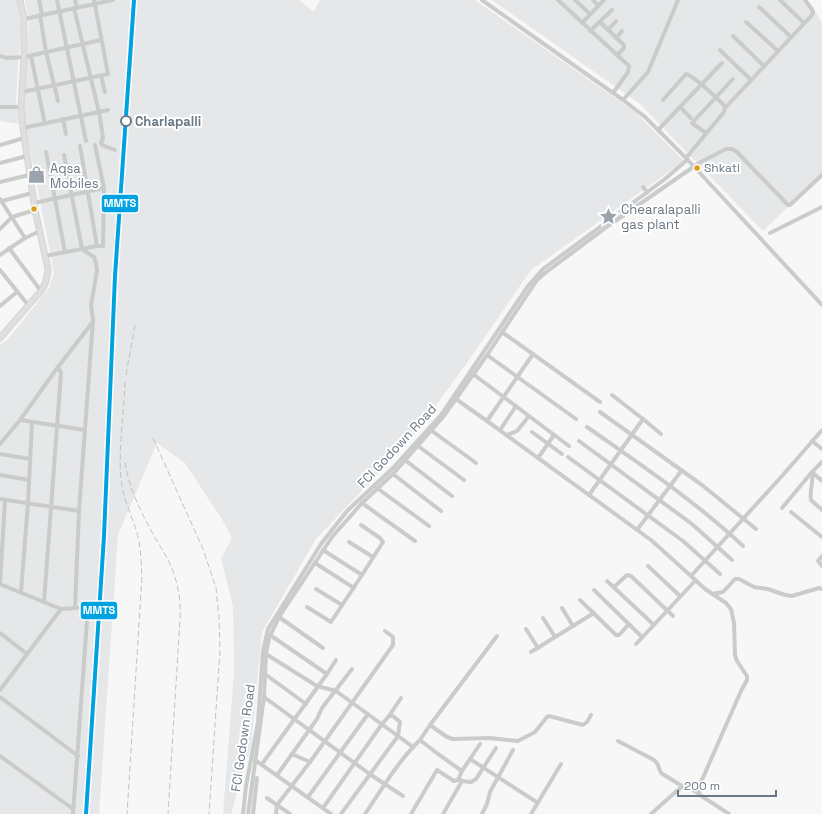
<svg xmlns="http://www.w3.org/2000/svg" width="822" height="814" font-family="'Space Grotesk',sans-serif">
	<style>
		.built { fill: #e6e7e8 }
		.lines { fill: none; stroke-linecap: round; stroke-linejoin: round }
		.major-casing { stroke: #d4d4d5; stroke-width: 7 }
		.minor { stroke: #cacccc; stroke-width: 4 }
		.major { stroke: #dedfe0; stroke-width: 5 }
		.rail { stroke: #c1c2c3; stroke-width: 1; stroke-dasharray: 6 3; stroke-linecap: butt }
		.rail-1-casing { stroke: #fff; stroke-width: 7 }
		.rail-1 { stroke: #00a3e0; stroke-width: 4 }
		.stop-dot { fill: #fff; stroke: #6a7885; stroke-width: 2 }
		.bus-dot { fill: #db9d1b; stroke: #fff; stroke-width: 1.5 }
		.labels { text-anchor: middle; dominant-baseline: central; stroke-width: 4; stroke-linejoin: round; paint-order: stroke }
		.bus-label { font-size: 12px; fill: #6a7885; stroke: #fff; text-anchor: start }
		.stop-label { font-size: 13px; font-weight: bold; fill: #6a7885; stroke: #fff; text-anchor: start }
		.poi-label { font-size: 13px; fill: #6a7885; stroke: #fff; text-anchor: start }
		.street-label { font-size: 13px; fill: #6a7885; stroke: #fff }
		.line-badge { stroke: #fff; stroke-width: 1.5 }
		.badge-label { font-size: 11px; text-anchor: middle; font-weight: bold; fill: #fff }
	</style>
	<rect width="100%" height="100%" fill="#f7f7f7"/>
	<!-- built -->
	<g class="built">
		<polygon points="0,0 17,0 21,25 16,100 19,124 0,121"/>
		<polygon points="25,0 299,0 314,12 320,0 475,0 635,112 684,161 531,270 464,367 411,439 316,539 262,632 251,746 231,814 223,814 234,673 233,607 221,558 232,538 223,521 185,463 157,443 118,535 99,814 0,814 0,345 8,339 49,288 54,273 24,118 29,23"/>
		<polygon points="492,0 807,0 822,22 822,174 763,231 640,104"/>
	</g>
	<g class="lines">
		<defs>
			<path id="major" d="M0 338 41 291C46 284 47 278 48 269L35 210 23 128 21 107 24 57V19L20 0"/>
		</defs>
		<!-- major casing -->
		<use href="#major" class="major-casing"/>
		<!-- minor -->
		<g class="minor">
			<polyline points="39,0 42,15"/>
			<polyline points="57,0 86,141"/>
			<polyline points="75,0 77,7"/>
			<polyline points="482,0 623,100 645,117 686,158 822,305"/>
			<polyline points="558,0 629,66 628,72 613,93"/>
			<polyline points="575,0 590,14"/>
			<polyline points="593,0 598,5"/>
			<polyline points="780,0 804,23"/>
			<polyline points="759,7 791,37"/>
			<polyline points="74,8 99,112 103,138 101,142 102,145 115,150"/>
			<polyline points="40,15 46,52 58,101"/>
			<polyline points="24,19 113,0"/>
			<polyline points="600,22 624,45 624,48 617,55"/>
			<polyline points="746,22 778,51"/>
			<polyline points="582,23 604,0"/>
			<polyline points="608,30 616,21"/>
			<polyline points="590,31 612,10"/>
			<polyline points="733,36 764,66"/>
			<polyline points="616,38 622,31"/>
			<polyline points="720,50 751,80"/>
			<polyline points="0,56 7,58 24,57 101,40"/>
			<polyline points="31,56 45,124"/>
			<polyline points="101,76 105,92"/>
			<polyline points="22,92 108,74 94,0"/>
			<polyline points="623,100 648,72 678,0"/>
			<path d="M663 100 686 74C696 77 715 97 724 105L725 108 724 112 686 158"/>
			<polyline points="0,107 21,107"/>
			<polyline points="680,107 691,118"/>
			<polyline points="725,108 812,15 813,11 805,0"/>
			<polyline points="63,119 66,134"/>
			<polyline points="23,128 108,110"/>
			<polyline points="658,130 722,63"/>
			<polyline points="706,133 692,123 733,79"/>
			<polyline points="0,145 24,138"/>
			<polyline points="80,146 97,246"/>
			<polyline points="46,152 65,252"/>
			<polyline points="64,155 82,249 94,257 96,263 97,271 91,305 93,320 79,511 75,607"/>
			<polyline points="0,163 27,156"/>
			<polyline points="0,182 29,175"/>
			<polyline points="643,187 647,192"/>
			<polyline points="0,199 25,238"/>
			<polyline points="2,201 32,193"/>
			<polyline points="34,203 104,188 95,145"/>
			<polyline points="0,229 12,217 35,210"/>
			<polyline points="770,233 822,207"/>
			<polyline points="9,248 41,291"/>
			<polyline points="0,255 25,238 40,231"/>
			<polyline points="45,256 97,246 103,246 104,188"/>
			<polyline points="0,270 29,306"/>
			<polyline points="0,306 17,292"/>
			<polyline points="502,332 600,402"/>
			<polyline points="487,355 576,419"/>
			<polyline points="58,367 92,323"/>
			<polyline points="473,374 569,446"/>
			<polyline points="612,395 643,419"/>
			<polyline points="456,399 487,421 651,540 691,576 782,476 822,430"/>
			<polyline points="600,412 702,485 756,529"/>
			<polyline points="20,420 85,430"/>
			<polyline points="487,421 533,354"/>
			<path d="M587 427C641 465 695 501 743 546"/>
			<polyline points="500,430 516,406"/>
			<polyline points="432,431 476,463"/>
			<polyline points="532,432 562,454"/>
			<polyline points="507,435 517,431 529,416"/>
			<polyline points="579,441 692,524 732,560"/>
			<polyline points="812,441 822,449"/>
			<polyline points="0,444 20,420 58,367 61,373 44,602"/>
			<polyline points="418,446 464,480"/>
			<polyline points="0,454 30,459"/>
			<polyline points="568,457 683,541 720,574"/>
			<polyline points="538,458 554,435"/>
			<polyline points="405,460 452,496"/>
			<polyline points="822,462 812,472 822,481"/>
			<path d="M812 472C814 482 809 491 811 500L822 510"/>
			<polyline points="393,474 441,511"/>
			<polyline points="0,475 29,480"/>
			<polyline points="377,488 429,526"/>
			<polyline points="589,495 643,419 661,434"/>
			<polyline points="0,499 79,511"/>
			<polyline points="362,503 415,541"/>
			<polyline points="782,508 812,472"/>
			<polyline points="791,512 822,537"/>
			<polyline points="637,530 682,470"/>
			<polyline points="349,542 373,557"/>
			<polyline points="323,550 362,575 383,542 380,538 361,525"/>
			<polyline points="822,556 818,561 822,566"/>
			<polyline points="315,563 354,588"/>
			<polyline points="648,566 680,596"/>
			<polyline points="691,576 705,589 726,603 731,609 734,623 735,655 737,661 747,676 747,680 741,691 698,789 700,795 729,814"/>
			<polyline points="607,581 654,625"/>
			<polyline points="0,584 61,609 88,607 73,814"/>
			<polyline points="0,584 5,500"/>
			<polyline points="614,587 627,575 631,576 673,616"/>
			<polyline points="316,589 342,605"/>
			<polyline points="594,590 642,637"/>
			<polyline points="21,592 28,503 32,423"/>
			<polyline points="712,594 723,592 735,579 739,579 754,587 768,589 785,595 792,596 819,588 822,589"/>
			<polyline points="580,600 616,635 619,635 629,624"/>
			<polyline points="307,607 331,622 362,575"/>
			<polyline points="562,608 573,626"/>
			<polyline points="279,617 323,648"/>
			<polyline points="543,618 555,637"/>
			<polyline points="526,629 538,648"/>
			<polyline points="0,633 27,654"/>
			<polyline points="636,644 695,581"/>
			<polyline points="531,652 594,613"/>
			<polyline points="266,654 317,686 336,691 398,736 341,814"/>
			<polyline points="265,674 306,704"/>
			<polyline points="327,674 336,660"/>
			<polyline points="0,690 61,609"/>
			<polyline points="0,697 78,756"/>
			<polyline points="264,697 371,775 403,796"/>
			<polyline points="389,716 401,698"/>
			<polyline points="430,725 497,636"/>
			<polyline points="618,741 654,760 657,763 661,773 682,786"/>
			<polyline points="292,754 310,762"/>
			<polyline points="0,756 73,809"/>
			<polyline points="470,759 480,744"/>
			<polyline points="255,760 331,814"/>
			<polyline points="262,764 327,674 270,635"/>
			<polyline points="277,775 317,719 322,708 352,669"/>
			<polyline points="462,781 471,782 476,779 496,748"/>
			<polyline points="308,797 368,714"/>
			<polyline points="267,798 290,814"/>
			<polyline points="538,803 470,759 462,771 438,754 420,740 430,725 447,737 453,739 490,738 518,741 535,732 547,717 549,716 583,725 587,722 591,715"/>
			<polyline points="323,808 382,724 389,716 393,716 400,722 398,736 413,747"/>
			<polyline points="243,814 246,786 258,722 263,651 268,629 321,544 347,511 393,468 441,415 528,286 543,269 665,179 687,160"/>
			<polyline points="248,814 264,697 266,654 269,638 279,617 332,537 362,503 393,474 443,417 487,355 537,280 545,273 608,226 699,163 726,149 732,149 737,152 788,205 790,205 822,175"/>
			<polyline points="253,814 257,778"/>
			<polyline points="276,814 277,805 310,762 393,645 393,637 385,631"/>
			<path d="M365 814C382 789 398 761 420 740"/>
			<polyline points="411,814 437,770 454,781 458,780 462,771"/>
			<polyline points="443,814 462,781 461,780"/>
			<polyline points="482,814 487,804 490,792 513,750"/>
			<polyline points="531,814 561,764"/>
			<path d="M651 814C657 809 681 786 685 785L698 793"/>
		</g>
		<!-- major -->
		<use href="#major" class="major"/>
		<!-- rail -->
		<g class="rail">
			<polyline points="126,375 135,325"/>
			<path d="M125 382C124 414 118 449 121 480 123 499 132 516 137 533 141 547 141 562 142 576L127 814"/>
			<polyline points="153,438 203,549 216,588 219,618 220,651 209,814"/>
			<path d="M125 462C129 489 141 512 154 536 161 548 170 561 174 574 179 589 181 604 180 619L168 814"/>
		</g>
		<defs>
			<polyline id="rail-1" points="86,814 104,536 115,276 134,0"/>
		</defs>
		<!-- rail-1 casing -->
		<use href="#rail-1" class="rail-1-casing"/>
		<!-- rail-1 -->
		<use href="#rail-1" class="rail-1"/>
	</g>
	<!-- icons -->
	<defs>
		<symbol id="shop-bare" viewBox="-9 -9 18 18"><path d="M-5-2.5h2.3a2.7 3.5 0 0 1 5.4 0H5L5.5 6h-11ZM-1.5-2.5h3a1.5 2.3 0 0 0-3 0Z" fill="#9ba4ad" stroke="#fff" stroke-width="2.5" paint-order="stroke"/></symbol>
		<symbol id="sight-bare" viewBox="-9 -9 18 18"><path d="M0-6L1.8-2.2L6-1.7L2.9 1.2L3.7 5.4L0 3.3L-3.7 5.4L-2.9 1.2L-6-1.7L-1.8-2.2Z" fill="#9ba4ad" stroke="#fff" stroke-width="2.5" paint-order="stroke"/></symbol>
	</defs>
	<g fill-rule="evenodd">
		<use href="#shop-bare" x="24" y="162" width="25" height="25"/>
		<use href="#sight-bare" x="596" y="204" width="25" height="25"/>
	</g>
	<!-- markers -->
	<circle class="stop-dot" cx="126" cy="121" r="5"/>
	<g class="bus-dot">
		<circle cx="697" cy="168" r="3.5"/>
		<circle cx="34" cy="209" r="3.5"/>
	</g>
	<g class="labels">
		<!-- bus labels -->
		<g class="bus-label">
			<text x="704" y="168">Shkati</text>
		</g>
		<!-- stop labels -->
		<g class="stop-label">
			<text x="135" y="121">Charlapalli</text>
		</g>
		<!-- poi labels -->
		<g class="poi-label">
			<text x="50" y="168">Aqsa<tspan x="50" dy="15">Mobiles</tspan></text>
			<text x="621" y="209">Chearalapalli<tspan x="621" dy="15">gas plant</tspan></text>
		</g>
		<!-- street labels -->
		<g class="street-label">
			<text transform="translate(397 446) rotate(-47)">FCI Godown Road</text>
			<text transform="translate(243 738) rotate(-82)">FCI Godown Road</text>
		</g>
	</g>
	<g class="line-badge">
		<rect x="101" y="194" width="38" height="19" rx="4" fill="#00a3e0"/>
		<rect x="80" y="601" width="38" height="19" rx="4" fill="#00a3e0"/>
	</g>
	<g class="badge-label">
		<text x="120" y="207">MMTS</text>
		<text x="99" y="614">MMTS</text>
	</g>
	<!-- scale -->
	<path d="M678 790v6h98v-6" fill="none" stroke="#6a7885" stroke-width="2"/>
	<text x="684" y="790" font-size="12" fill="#6a7885" stroke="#ffffff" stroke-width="3" paint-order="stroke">200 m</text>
</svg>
